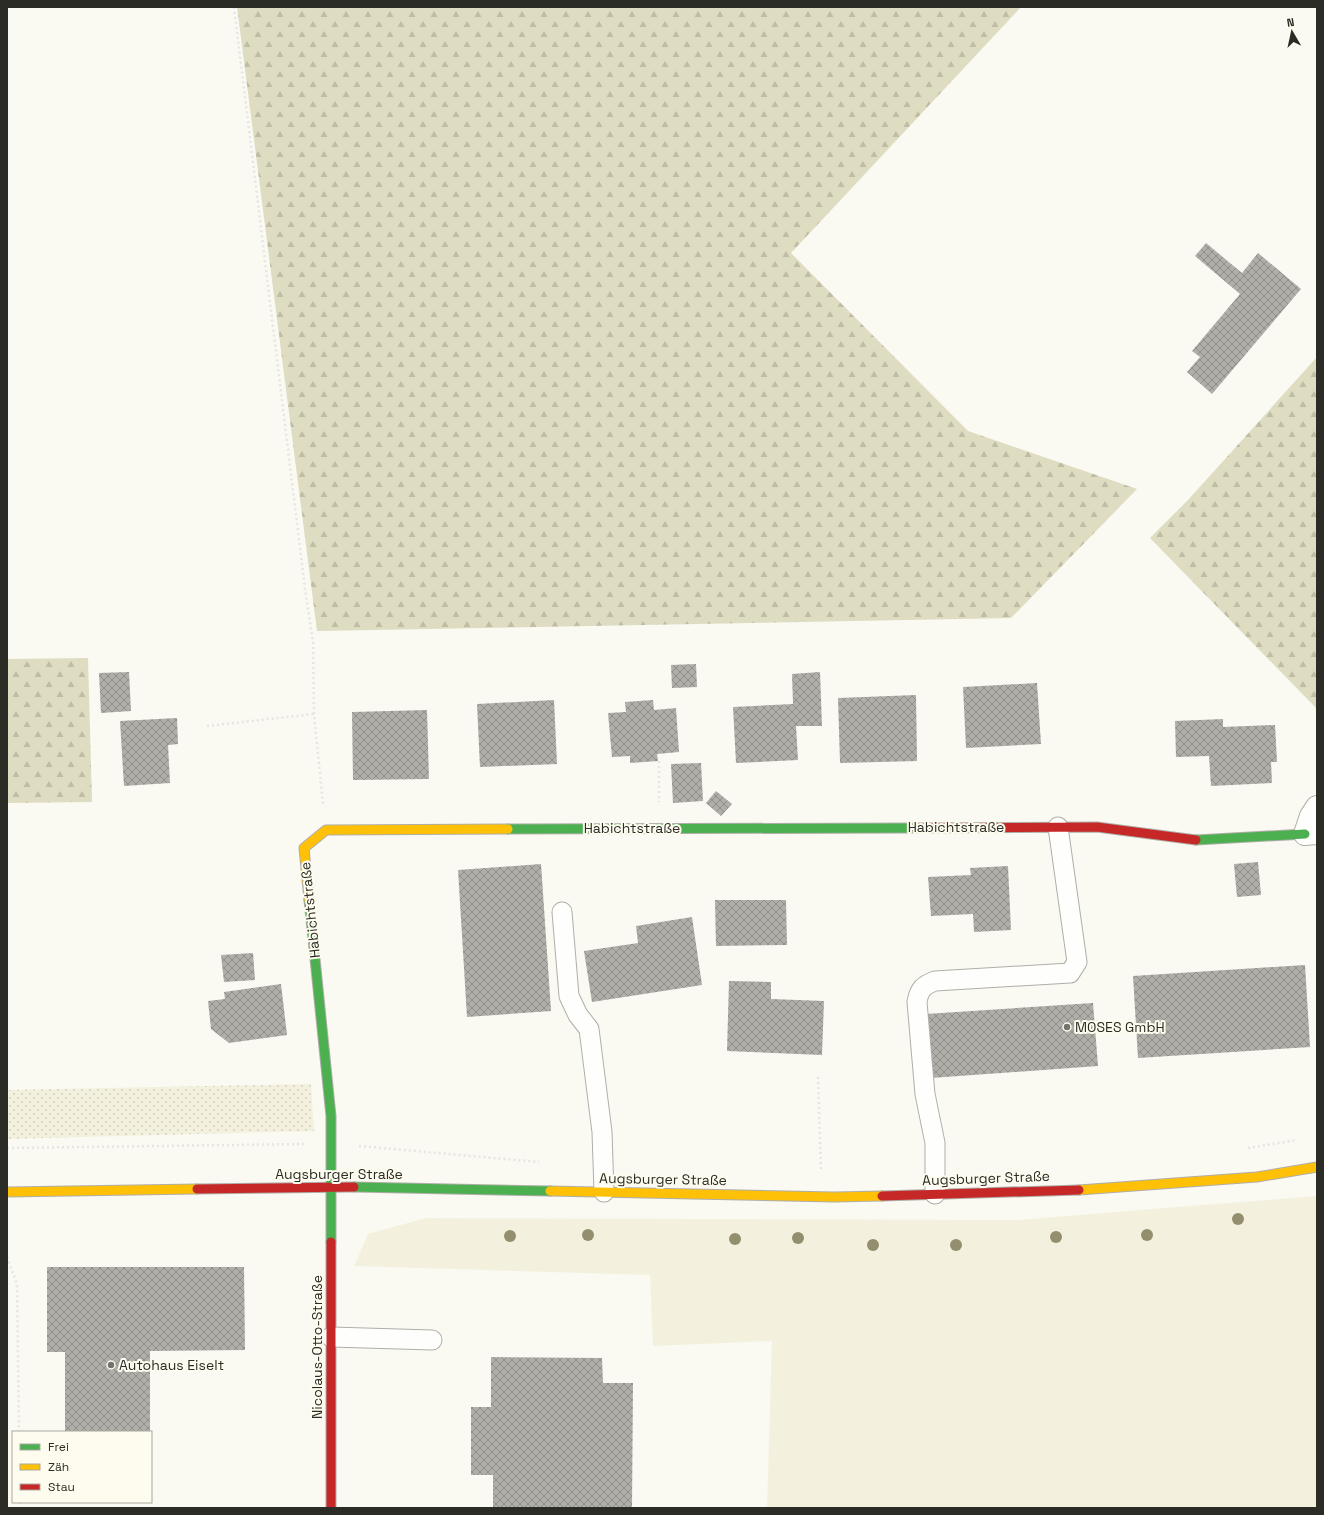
<svg xmlns="http://www.w3.org/2000/svg" width="1324" height="1515" font-family="'Space Grotesk',sans-serif">
	<style>
		.grass { fill: #f3f1de }
		.forest { fill: url(#forest-firs) }
		.park { fill: url(#park-dots) }
		.building { fill: url(#building-cross-hatch) }
		.lines { fill: none; stroke-linecap: round; stroke-linejoin: round }
		.lane-casing { stroke: #afaea8; stroke-width: 21 }
		.street-casing { stroke: #afaea8; stroke-width: 24 }
		.fast-casing { stroke: #afaea8; stroke-width: 11 }
		.slow-casing { stroke: #afaea8; stroke-width: 11 }
		.jam-casing { stroke: #afaea8; stroke-width: 11 }
		.path { stroke: #e6e5e3; stroke-width: 2.5; stroke-dasharray: 2 3; stroke-linecap: butt }
		.lane { stroke: #fefefd; stroke-width: 19 }
		.street { stroke: #fefefd; stroke-width: 22 }
		.fast { stroke: #4caf50; stroke-width: 9 }
		.slow { stroke: #ffc107; stroke-width: 9 }
		.jam { stroke: #c62828; stroke-width: 9 }
		.tree { fill: #938f6e }
		.poi-dot { fill: #74746e; stroke: #fefcef; stroke-width: 1.5 }
		.labels { text-anchor: middle; dominant-baseline: central; stroke-width: 4; stroke-linejoin: round; paint-order: stroke }
		.street-label { font-size: 14px; fill: #2c2c27; stroke: #fefcef }
		.poi-label { font-size: 14px; fill: #2c2c27; stroke: #fefcef; text-anchor: start }
	</style>
	<defs>
		<pattern id="forest-firs" width="22" height="20" patternUnits="userSpaceOnUse"><rect width="22" height="20" fill="#dedcc1"/><path d="M5 1l3.5 6h-7zM16 11l3.5 6h-7z" fill="#bfbda6"/></pattern>
		<pattern id="park-dots" width="8" height="8" patternUnits="userSpaceOnUse"><rect width="8" height="8" fill="#f3f1de"/><path d="M2 2h.1M6 6h.1" fill="none" stroke="#d0cfbe" stroke-width="1.8" stroke-linecap="round"/></pattern>
		<pattern id="building-cross-hatch" width="8" height="8" patternUnits="userSpaceOnUse"><rect width="8" height="8" fill="#afaea8"/><path d="M0 0l8 8M0 8l8-8" fill="none" stroke="#8f8e89"/></pattern>
	</defs>
	<rect width="100%" height="100%" fill="#faf9f2"/>
	<!-- grass -->
	<polygon class="grass" points="1317,1196 1317,1508 767,1508 772,1341 653,1346 650,1275 354,1266 368,1234 426,1218 1017,1220"/>
	<!-- forest -->
	<g class="forest">
		<polygon points="237,7 1021,7 791,253 968,431 1137,489 1011,618 317,631"/>
		<polygon points="1317,357 1317,709 1150,538 1188,500"/>
		<polygon points="88,658 92,802 7,803 7,659"/>
	</g>
	<!-- park -->
	<polygon class="park" points="311,1084 314,1131 7,1139 7,1090"/>
	<!-- building -->
	<g class="building">
		<polygon points="1206,243 1242,273 1258,253 1301,289 1212,394 1187,372 1200,357 1192,351 1240,294 1195,256"/>
		<polygon points="696,664 697,687 672,688 671,665"/>
		<polygon points="129,672 131,711 101,713 99,673"/>
		<polygon points="820,672 822,726 796,726 798,760 736,763 733,707 793,704 792,674"/>
		<polygon points="1037,683 1041,744 966,748 963,687"/>
		<polygon points="916,695 917,761 840,763 838,698"/>
		<polygon points="554,700 557,764 480,767 477,704"/>
		<polygon points="653,700 654,710 676,708 679,752 657,754 658,761 630,763 630,756 612,757 608,713 626,712 625,702"/>
		<polygon points="427,710 429,779 353,780 352,712"/>
		<polygon points="177,718 178,744 168,745 170,783 124,786 120,721"/>
		<polygon points="1223,719 1223,727 1275,725 1277,762 1271,762 1272,783 1211,786 1209,756 1176,757 1175,721"/>
		<polygon points="701,763 703,801 673,803 671,764"/>
		<polygon points="716,791 732,804 721,816 706,803"/>
		<polygon points="1258,862 1261,895 1237,897 1234,864"/>
		<polygon points="541,864 551,1011 467,1017 458,870"/>
		<polygon points="1008,866 1011,930 974,932 973,914 931,916 928,877 971,875 970,868"/>
		<polygon points="715,900 786,900 787,945 716,946"/>
		<polygon points="692,917 702,985 592,1002 584,951 638,943 636,926"/>
		<polygon points="253,953 255,980 224,982 221,955"/>
		<polygon points="1305,965 1310,1047 1138,1058 1133,976"/>
		<polygon points="729,981 771,982 771,999 824,1001 822,1055 727,1051"/>
		<polygon points="281,984 287,1035 229,1043 211,1029 208,1001 225,999 224,992"/>
		<polygon points="1093,1003 1098,1066 931,1078 926,1014"/>
		<polygon points="47,1267 244,1267 245,1350 150,1351 150,1432 65,1432 65,1352 47,1352"/>
		<polygon points="491,1357 602,1358 603,1383 633,1383 632,1508 493,1508 493,1475 471,1475 471,1407 491,1407"/>
	</g>
	<g class="lines">
		<defs>
			<g id="lane">
				<polyline points="562,912 569,996 578,1015 589,1029 602,1132 604,1192"/>
				<path d="M935 1194V1143L925 1094 917 1002C919 989 924 985 935 981L1070 973 1077 962 1058 827"/>
				<polyline points="331,1337 432,1340"/>
			</g>
			<polyline id="street" points="1317,807 1311,816 1305,834 1317,833"/>
			<g id="fast">
				<polyline points="508,829 916,828"/>
				<polyline points="1196,840 1305,834"/>
				<polyline points="309,900 331,1116 331,1242"/>
				<polyline points="354,1187 550,1191"/>
			</g>
			<g id="slow">
				<polyline points="309,900 304,848 326,830 508,829"/>
				<polyline points="1079,1190 1257,1177 1317,1167"/>
				<polyline points="550,1191 834,1197 882,1196"/>
				<polyline points="7,1192 197,1189"/>
			</g>
			<g id="jam">
				<polyline points="916,828 1097,827 1196,840"/>
				<polyline points="197,1189 354,1187"/>
				<polyline points="882,1196 1079,1190"/>
				<polyline points="331,1242 331,1508"/>
			</g>
		</defs>
		<!-- lane casing -->
		<use href="#lane" class="lane-casing"/>
		<!-- street casing -->
		<use href="#street" class="street-casing"/>
		<!-- fast casing -->
		<use href="#fast" class="fast-casing"/>
		<!-- slow casing -->
		<use href="#slow" class="slow-casing"/>
		<!-- jam casing -->
		<use href="#jam" class="jam-casing"/>
		<!-- path -->
		<g class="path">
			<polyline points="234,7 305,589 313,642 314,714 323,804"/>
			<polyline points="207,726 314,714"/>
			<polyline points="659,761 659,802"/>
			<polyline points="818,1077 821,1169"/>
			<polyline points="359,1146 539,1162"/>
			<polyline points="7,1148 304,1144"/>
			<polyline points="1248,1148 1297,1140"/>
			<polyline points="7,1257 17,1284 19,1432"/>
			<polyline points="20,1502 20,1508"/>
		</g>
		<!-- lane -->
		<use href="#lane" class="lane"/>
		<!-- street -->
		<use href="#street" class="street"/>
		<!-- fast -->
		<use href="#fast" class="fast"/>
		<!-- slow -->
		<use href="#slow" class="slow"/>
		<!-- jam -->
		<use href="#jam" class="jam"/>
	</g>
	<!-- trees -->
	<g class="tree">
		<circle cx="1238" cy="1219" r="6"/>
		<circle cx="588" cy="1235" r="6"/>
		<circle cx="1147" cy="1235" r="6"/>
		<circle cx="510" cy="1236" r="6"/>
		<circle cx="1056" cy="1237" r="6"/>
		<circle cx="798" cy="1238" r="6"/>
		<circle cx="735" cy="1239" r="6"/>
		<circle cx="873" cy="1245" r="6"/>
		<circle cx="956" cy="1245" r="6"/>
	</g>
	<!-- markers -->
	<g class="poi-dot">
		<circle cx="1067" cy="1027" r="4"/>
		<circle cx="111" cy="1365" r="4"/>
	</g>
	<g class="labels">
		<!-- street labels -->
		<g class="street-label">
			<text x="956" y="827">Habichtstraße</text>
			<text x="632" y="828">Habichtstraße</text>
			<text transform="translate(310 910) rotate(-96)">Habichtstraße</text>
			<text x="339" y="1174">Augsburger Straße</text>
			<text transform="translate(986 1178) rotate(-2)">Augsburger Straße</text>
			<text transform="translate(663 1179) rotate(1)">Augsburger Straße</text>
			<text transform="translate(317 1347) rotate(-90)">Nicolaus-Otto-Straße</text>
		</g>
		<!-- poi labels -->
		<g class="poi-label">
			<text x="1075" y="1027">MOSES GmbH</text>
			<text x="119" y="1365">Autohaus Eiselt</text>
		</g>
	</g>
	<!-- border -->
	<rect width="1324" height="1515" fill="none" stroke="#2c2c27" stroke-width="16"/>
	<!-- legend -->
	<rect x="12" y="1431" width="140" height="72" fill="#fefcef" stroke="#aaa99f"/>
	<rect x="20" y="1444" width="20" height="6" fill="#4caf50" stroke="#aaa99f"/>
	<text x="48" y="1451" font-size="12" fill="#2c2c27">Frei</text>
	<rect x="20" y="1464" width="20" height="6" fill="#ffc107" stroke="#aaa99f"/>
	<text x="48" y="1471" font-size="12" fill="#2c2c27">Zäh</text>
	<rect x="20" y="1484" width="20" height="6" fill="#c62828" stroke="#aaa99f"/>
	<text x="48" y="1491" font-size="12" fill="#2c2c27">Stau</text>
	<!-- north arrow -->
	<g transform="translate(1292 32) rotate(351)" stroke="#fefcef" stroke-width="3" paint-order="stroke">
	<path d="M0-3L7 15L0 10L-7 15Z" fill="#2c2c27"/>
	<text y="-6" font-size="11" font-weight="bold" text-anchor="middle" fill="#2c2c27">N</text>
	</g>
</svg>
